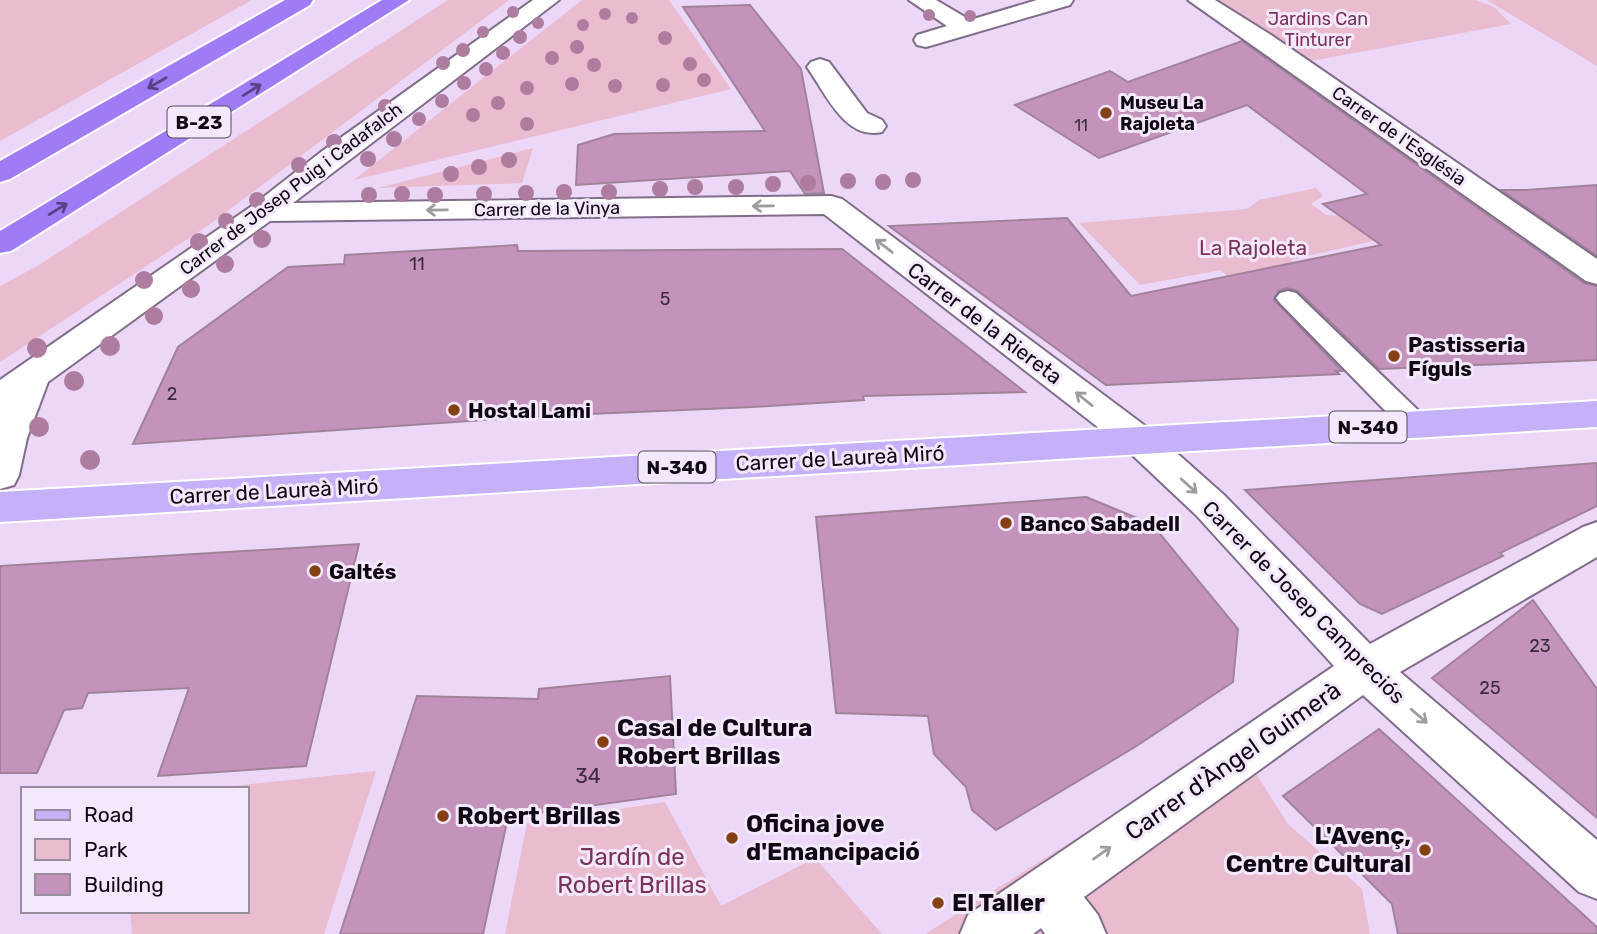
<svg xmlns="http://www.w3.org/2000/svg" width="1597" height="934" font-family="Rubik,sans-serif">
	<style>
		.green { fill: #e9bccf }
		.building { fill: #c493bb; stroke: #a0839b; stroke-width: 2 }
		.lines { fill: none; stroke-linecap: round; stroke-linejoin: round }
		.lane-casing { stroke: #806d8a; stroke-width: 4 }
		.street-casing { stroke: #806d8a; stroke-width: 4 }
		.primary-casing { stroke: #fff; stroke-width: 4 }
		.highway-casing { stroke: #fff; stroke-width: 4 }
		.lane { fill: #fff; fill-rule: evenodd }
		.street { fill: #fff; fill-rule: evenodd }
		.primary { fill: #c5b0fa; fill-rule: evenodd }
		.highway { fill: #9f7bf6; fill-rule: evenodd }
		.tree { fill: #ae7c9f }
		.oneway { stroke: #574284 }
		.oneway2 { stroke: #9f9ca1 }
		.poi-dot { fill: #854016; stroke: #f4e8fc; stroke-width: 2.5 }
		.labels { text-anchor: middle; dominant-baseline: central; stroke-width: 6; stroke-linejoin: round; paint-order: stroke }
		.far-number-label { font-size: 16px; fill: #3c2b3d }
		.far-park-label { font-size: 18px; fill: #7b3257; stroke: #f4e8fc }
		.far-poi-label { font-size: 18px; font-weight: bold; fill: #0f0813; stroke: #f4e8fc; text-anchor: start }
		.far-street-label { font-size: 18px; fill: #0f0813; stroke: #f4e8fc }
		.number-label { font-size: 18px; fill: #3c2b3d }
		.shield { fill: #f4e8fc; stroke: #544b59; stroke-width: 2 }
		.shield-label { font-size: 19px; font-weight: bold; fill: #0f0813 }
		.park-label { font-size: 21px; fill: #7b3257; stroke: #f4e8fc }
		.street-label { font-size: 21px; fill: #0f0813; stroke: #f4e8fc }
		.poi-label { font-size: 21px; font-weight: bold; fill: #0f0813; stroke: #f4e8fc; text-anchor: start }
		.near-number-label { font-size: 21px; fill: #3c2b3d }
		.near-poi-label { font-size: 24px; font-weight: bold; fill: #0f0813; stroke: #f4e8fc; text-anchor: start }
		.near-street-label { font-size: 24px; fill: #0f0813; stroke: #f4e8fc }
		.near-park-label { font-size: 24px; fill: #7b3257; stroke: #f4e8fc }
	</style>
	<rect width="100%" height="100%" fill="#ecd7f8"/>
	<!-- green -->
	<g class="green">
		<polygon points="0,0 252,0 0,141"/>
		<polygon points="448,0 509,0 206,227 0,362 0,286 39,265"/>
		<polygon points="582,0 669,0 731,89 354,180"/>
		<polygon points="1215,0 1475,0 1494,7 1511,24 1311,61"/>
		<polygon points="1487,0 1597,0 1597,66"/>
		<polygon points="533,148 522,183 378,188"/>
		<polygon points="1316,188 1323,196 1311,204 1326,215 1356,216 1381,239 1291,260 1338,307 1323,316 1395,384 1364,387 1300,322 1276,322 1221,270 1140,285 1079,223 1247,209 1259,200"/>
		<polygon points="1234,739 1288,824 1362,889 1370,934 925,934"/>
		<polygon points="376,771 324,934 132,934 130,911 247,911 247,789 204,789"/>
		<polygon points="665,802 721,906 815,858 882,934 505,934 527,823"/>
	</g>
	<!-- building -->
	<g class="building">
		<polygon points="750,5 801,69 824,193 805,194 790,171 576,185 578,145 614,134 765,131 683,7"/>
		<polygon points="1242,41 1584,283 1597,286 1597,360 1379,369 1298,291 1287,288 1278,291 1274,300 1342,371 1336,371 1339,374 1106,385 889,226 1067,218 1131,296 1381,245 1323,204 1367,194 1247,105 1099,158 1015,105 1110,71 1128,82"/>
		<polygon points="1597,185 1597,256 1501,190 1526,190"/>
		<polygon points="517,245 518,251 842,249 1025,392 863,396 864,400 753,407 543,416 133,444 178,347 288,267 344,264 345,255"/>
		<polygon points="1597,463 1597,506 1500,553 1503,556 1382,614 1360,604 1245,490"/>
		<polygon points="1086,497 1152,524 1238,629 1233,682 1135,747 996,830 972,810 966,787 934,754 928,716 836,713 816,517"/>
		<polygon points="359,544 306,766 158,776 189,688 88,693 82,708 64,710 37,773 0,773 0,566"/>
		<polygon points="1533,600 1597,689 1597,818 1432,678"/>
		<polygon points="670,676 676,794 508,817 483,934 340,934 417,696 538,699 539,689"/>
		<polygon points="1379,729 1597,927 1597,934 1398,934 1392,904 1283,796"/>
	</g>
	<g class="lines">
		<defs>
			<polygon id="lane" points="1288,291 1296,293 1425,417 1428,424 1425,431 1415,433 1405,431 1280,303 1276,298 1280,293"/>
			<g id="street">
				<polygon points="533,0 559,0 293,203 831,196 842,199 1152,431 1224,495 1370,644 1583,527 1597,522 1597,557 1400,672 1597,840 1597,899 1579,892 1363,695 1084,897 1098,915 1106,934 1045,934 1041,928 1033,934 960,934 968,915 1334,666 1196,515 1126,449 824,214 270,221 48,382 27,438 19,475 14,485 0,489 0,380 252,206 321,152"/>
				<polygon points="909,0 936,0 970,20 1037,0 1073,0 1070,5 926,47 917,45 914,40 917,35 947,26"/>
				<polygon points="1188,0 1215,0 1271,35 1597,259 1597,284 1586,281"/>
				<path d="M820 59 829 62 867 113 882 120 886 126 882 132C845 141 825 92 807 67L811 62Z"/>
			</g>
			<polygon id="primary" points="1597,401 1597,427 0,522 0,492"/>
			<g id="highway">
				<polygon points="285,0 313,0 310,5 10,179 0,182 0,161"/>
				<polygon points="382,0 409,0 11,251 0,253 0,231"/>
			</g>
		</defs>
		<!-- lane casing -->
		<use href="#lane" class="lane-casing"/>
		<!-- street casing -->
		<use href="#street" class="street-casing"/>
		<!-- primary casing -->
		<use href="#primary" class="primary-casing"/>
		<!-- highway casing -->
		<use href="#highway" class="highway-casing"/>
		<!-- lane -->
		<use href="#lane" class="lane"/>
		<!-- street -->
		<use href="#street" class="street"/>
		<!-- primary -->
		<use href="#primary" class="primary"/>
		<!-- highway -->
		<use href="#highway" class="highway"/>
	</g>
	<!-- trees -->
	<g class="tree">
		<circle cx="513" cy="12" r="6"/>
		<circle cx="605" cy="14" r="6"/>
		<circle cx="929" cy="15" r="6"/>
		<circle cx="970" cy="16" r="6"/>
		<circle cx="632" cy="18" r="6"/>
		<circle cx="538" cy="23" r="6"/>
		<circle cx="583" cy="25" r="6"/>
		<circle cx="483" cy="32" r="6"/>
		<circle cx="520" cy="37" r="7"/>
		<circle cx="665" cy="38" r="7"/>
		<circle cx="577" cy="47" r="7"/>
		<circle cx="463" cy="50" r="7"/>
		<circle cx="503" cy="53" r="7"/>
		<circle cx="552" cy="58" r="7"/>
		<circle cx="443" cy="63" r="7"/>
		<circle cx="690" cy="64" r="7"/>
		<circle cx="594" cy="65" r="7"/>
		<circle cx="486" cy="69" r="7"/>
		<circle cx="704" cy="80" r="7"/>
		<circle cx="464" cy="83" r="7"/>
		<circle cx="572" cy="84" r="7"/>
		<circle cx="663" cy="85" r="7"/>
		<circle cx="615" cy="86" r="7"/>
		<circle cx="527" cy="88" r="7"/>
		<circle cx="442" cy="101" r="7"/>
		<circle cx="498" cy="103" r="7"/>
		<circle cx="385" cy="106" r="7"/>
		<circle cx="473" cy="115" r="7"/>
		<circle cx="419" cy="119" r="7"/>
		<circle cx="527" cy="124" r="7"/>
		<circle cx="394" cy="139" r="8"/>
		<circle cx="334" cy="142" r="8"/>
		<circle cx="368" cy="159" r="8"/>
		<circle cx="509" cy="160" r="8"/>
		<circle cx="299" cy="165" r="8"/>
		<circle cx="479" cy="167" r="8"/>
		<circle cx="451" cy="174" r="8"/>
		<circle cx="913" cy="180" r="8"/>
		<circle cx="848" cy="181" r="8"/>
		<circle cx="883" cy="182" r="8"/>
		<circle cx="808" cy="183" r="8"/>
		<circle cx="773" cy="184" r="8"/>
		<circle cx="695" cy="187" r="8"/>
		<circle cx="736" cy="187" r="8"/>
		<circle cx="660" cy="189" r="8"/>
		<circle cx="564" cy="192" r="8"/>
		<circle cx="609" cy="192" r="8"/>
		<circle cx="526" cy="193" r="8"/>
		<circle cx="402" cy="194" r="8"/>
		<circle cx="484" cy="194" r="8"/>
		<circle cx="369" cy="195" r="8"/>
		<circle cx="435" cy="195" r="8"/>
		<circle cx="257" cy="200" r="8"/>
		<circle cx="226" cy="221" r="8"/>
		<circle cx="262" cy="239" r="9"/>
		<circle cx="199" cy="242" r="9"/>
		<circle cx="225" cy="264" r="9"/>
		<circle cx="144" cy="280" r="9"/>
		<circle cx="191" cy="289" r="9"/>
		<circle cx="154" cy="316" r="9"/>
		<circle cx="110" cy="346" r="10"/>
		<circle cx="37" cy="348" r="10"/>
		<circle cx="74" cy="381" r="10"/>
		<circle cx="39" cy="427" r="10"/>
		<circle cx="90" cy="460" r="10"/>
	</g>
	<!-- one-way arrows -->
	<defs><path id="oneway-shaft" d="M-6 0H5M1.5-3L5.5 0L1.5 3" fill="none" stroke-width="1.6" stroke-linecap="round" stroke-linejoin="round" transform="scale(1.75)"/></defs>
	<g class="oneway">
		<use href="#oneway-shaft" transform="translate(157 83) rotate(150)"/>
		<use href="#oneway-shaft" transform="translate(252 90) rotate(-32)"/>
		<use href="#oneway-shaft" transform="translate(58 209) rotate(-32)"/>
	</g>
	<g class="oneway2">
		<use href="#oneway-shaft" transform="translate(763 206) rotate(179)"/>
		<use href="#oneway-shaft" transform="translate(437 210) rotate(179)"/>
		<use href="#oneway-shaft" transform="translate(884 246) rotate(-143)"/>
		<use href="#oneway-shaft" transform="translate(1084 399) rotate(-141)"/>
		<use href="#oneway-shaft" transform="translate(1189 486) rotate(42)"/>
		<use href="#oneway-shaft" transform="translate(1419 716) rotate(41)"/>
		<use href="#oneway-shaft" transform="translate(1102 853) rotate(-35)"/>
	</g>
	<!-- markers -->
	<g class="poi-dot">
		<circle cx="1106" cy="113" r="7"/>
		<circle cx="1394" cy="356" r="7"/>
		<circle cx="454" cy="410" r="7"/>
		<circle cx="1006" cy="523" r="7"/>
		<circle cx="315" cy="571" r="7"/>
		<circle cx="603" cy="742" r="7"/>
		<circle cx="443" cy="816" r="7"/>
		<circle cx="732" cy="838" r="7"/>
		<circle cx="1425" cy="850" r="7"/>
		<circle cx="938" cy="903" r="7"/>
	</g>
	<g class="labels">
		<!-- far-number labels -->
		<g class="far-number-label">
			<text x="1081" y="125">11</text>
		</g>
		<!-- far-park labels -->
		<g class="far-park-label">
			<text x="1318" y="19">Jardins Can<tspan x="1318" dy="21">Tinturer</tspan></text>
		</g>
		<!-- far-poi labels -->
		<g class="far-poi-label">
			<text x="1120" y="103">Museu La<tspan x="1120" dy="21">Rajoleta</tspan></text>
		</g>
		<!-- far-street labels -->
		<g class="far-street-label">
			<text transform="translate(1399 136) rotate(35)">Carrer de l'Església</text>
			<text transform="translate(291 189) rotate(-37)">Carrer de Josep Puig i Cadafalch</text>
			<text transform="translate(547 209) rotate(-1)">Carrer de la Vinya</text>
		</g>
		<!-- number labels -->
		<g class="number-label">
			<text x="417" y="264">11</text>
			<text x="665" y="299">5</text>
			<text x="172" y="394">2</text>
			<text x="1540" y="646">23</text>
			<text x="1490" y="688">25</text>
		</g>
		<!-- shield labels -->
		<g class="shield">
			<rect x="167.5" y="106.5" width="63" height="31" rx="5"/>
			<rect x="1329.5" y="411.5" width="77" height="31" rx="5"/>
			<rect x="638.5" y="451.5" width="77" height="31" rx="5"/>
		</g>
		<g class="shield-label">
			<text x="199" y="122">B-23</text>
			<text x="1368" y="427">N-340</text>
			<text x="677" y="467">N-340</text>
		</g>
		<!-- park labels -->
		<g class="park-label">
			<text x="1253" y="247">La Rajoleta</text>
		</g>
		<!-- street labels -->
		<g class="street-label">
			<text transform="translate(985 323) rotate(37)">Carrer de la Riereta</text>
			<text transform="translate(840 458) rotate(-3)">Carrer de Laureà Miró</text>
			<text transform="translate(274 491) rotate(-3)">Carrer de Laureà Miró</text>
			<text transform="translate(1304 602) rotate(45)">Carrer de Josep Campreciós</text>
		</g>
		<!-- poi labels -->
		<g class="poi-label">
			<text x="1408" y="344">Pastisseria<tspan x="1408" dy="24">Fíguls</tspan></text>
			<text x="468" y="410">Hostal Lami</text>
			<text x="1020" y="523">Banco Sabadell</text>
			<text x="329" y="571">Galtés</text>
		</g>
		<!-- near-number labels -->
		<g class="near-number-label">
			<text x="588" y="775">34</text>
		</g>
		<!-- near-poi labels -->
		<g class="near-poi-label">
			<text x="617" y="728">Casal de Cultura<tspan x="617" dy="28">Robert Brillas</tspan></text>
			<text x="457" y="816">Robert Brillas</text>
			<text x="746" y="824">Oficina jove<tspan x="746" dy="28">d'Emancipació</tspan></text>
			<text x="1411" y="836" text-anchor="end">L'Avenç,<tspan x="1411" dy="28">Centre Cultural</tspan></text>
			<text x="952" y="903">El Taller</text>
		</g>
		<!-- near-street labels -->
		<g class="near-street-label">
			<text transform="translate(1233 761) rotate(-35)">Carrer d'Àngel Guimerà</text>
		</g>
		<!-- near-park labels -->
		<g class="near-park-label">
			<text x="632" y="857">Jardín de<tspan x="632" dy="28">Robert Brillas</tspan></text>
		</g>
	</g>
	<!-- legend -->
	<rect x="21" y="787" width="228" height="126" fill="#f4e8fc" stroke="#988e9f" stroke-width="2"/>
	<rect x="35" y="810" width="35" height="10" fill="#c5b0fa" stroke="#988e9f" stroke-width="2"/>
	<text x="84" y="822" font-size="21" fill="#0f0813">Road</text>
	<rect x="35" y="839" width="35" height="21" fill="#e9bccf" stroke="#988e9f" stroke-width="2"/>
	<text x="84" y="857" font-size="21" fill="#0f0813">Park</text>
	<rect x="35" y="874" width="35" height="21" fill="#c493bb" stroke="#988e9f" stroke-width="2"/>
	<text x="84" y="892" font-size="21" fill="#0f0813">Building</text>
</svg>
